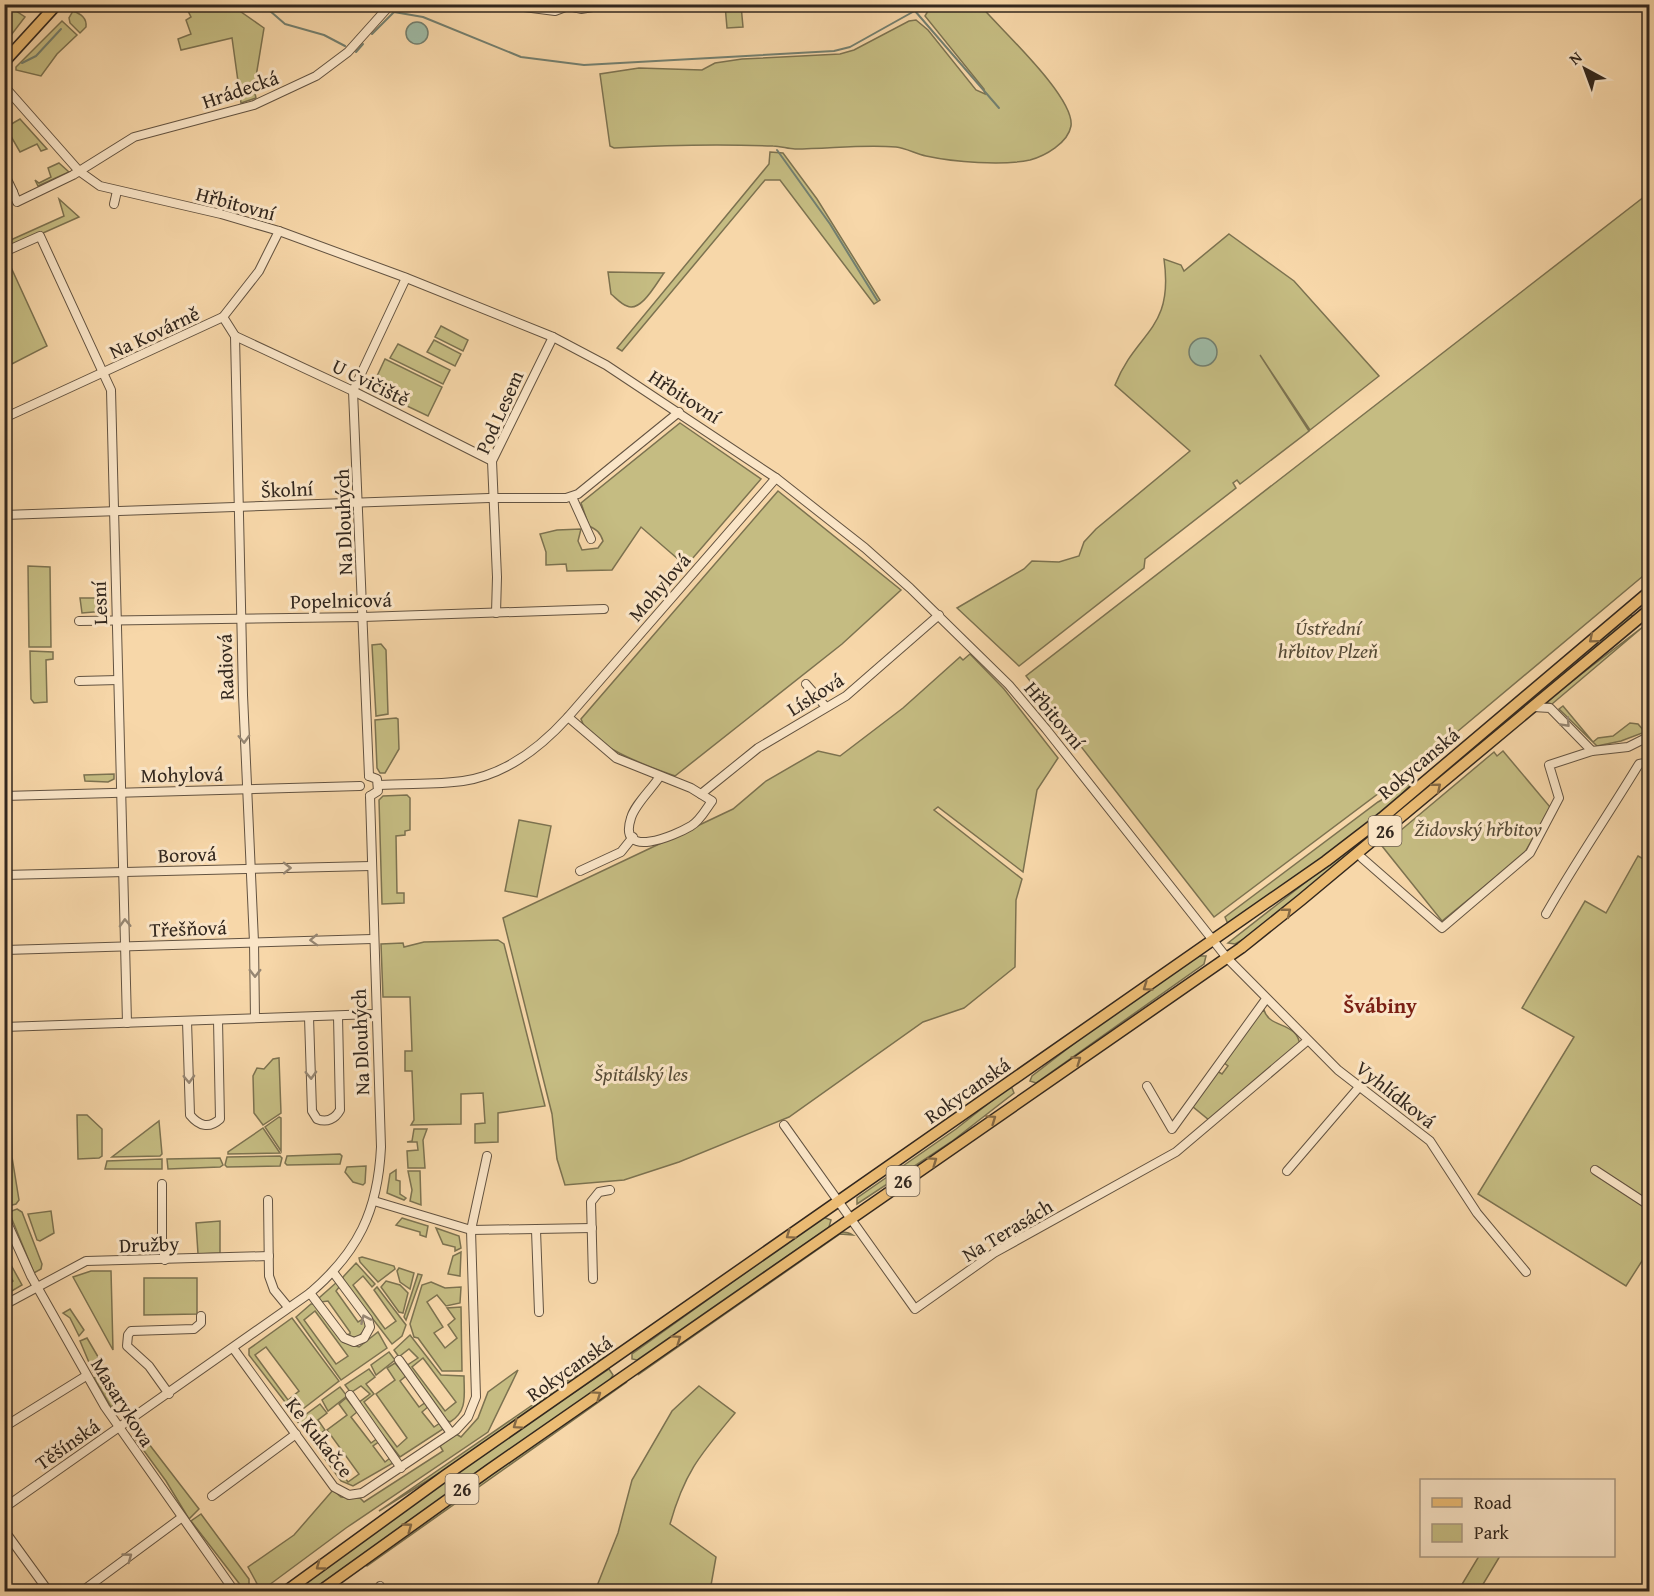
<svg xmlns="http://www.w3.org/2000/svg" width="1654" height="1596" font-family="'Gentium Book Plus',serif">
	<style>
		.green { fill: #c5bc82; stroke: #7c7250; stroke-width: 1.5; fill-rule: evenodd }
		.water { fill: #9ebaa5; stroke: #737f6f; stroke-width: 1.5 }
		.lines { fill: none; stroke-linecap: round; stroke-linejoin: round }
		.stream { stroke: #737f6f; stroke-width: 2 }
		.minor-casing { stroke: #635341; stroke-width: 10 }
		.major-casing { stroke: #32271e; stroke-width: 13 }
		.minor { stroke: #fae5c7; stroke-width: 8 }
		.major { stroke: #ecbc74; stroke-width: 10 }
		.oneway { stroke: #866a45 }
		.oneway2 { stroke: #968672 }
		.labels { text-anchor: middle; dominant-baseline: central; stroke-width: 6; stroke-linejoin: round; paint-order: stroke }
		.shield { fill: #fae5c7; stroke: #6e6051; stroke-width: 1.5 }
		.shield-label { font-size: 18px; font-weight: bold; fill: #32271e }
		.street-label { font-size: 20px; fill: #32271e; stroke: #fae5c7 }
		.park-label { font-size: 20px; font-style: italic; fill: #574c37; stroke: #fae5c7 }
		.neighbourhood-label { font-size: 21px; font-weight: bold; fill: #7a1f14; stroke: #fae5c7 }
	</style>
	<rect width="100%" height="100%" fill="#f7d7a9"/>
	<filter id="stains"><feTurbulence type="fractalNoise" baseFrequency=".00333" numOctaves="4"/><feColorMatrix values="0 0 0 0 .2 0 0 0 0 .09 0 0 0 0 .02 0 0 0 .5 -.17"/></filter>
	<radialGradient id="worn" r=".72"><stop offset=".6" stop-color="#630" stop-opacity="0"/><stop offset="1" stop-color="#630" stop-opacity=".3"/></radialGradient>
	<!-- green -->
	<g class="green">
		<path d="M932 4 980 5C1000 29 1075 97 1071 126 1068 143 1045 156 1030 160 1002 166 954 162 926 156 916 154 906 148 896 147 862 144 829 149 795 149 788 149 781 146 773 146 720 144 667 145 614 148L610 146 600 74 639 68 702 70 715 63 742 59 840 54 854 50 909 21 916 20 928 30 976 90 985 94 984 89 925 16Z"/>
		<polygon points="7,5 25,17 5,43 5,6"/>
		<polygon points="185,5 231,5 264,28 254,89 256,98 241,103 232,38 181,50 178,39 191,34 186,20 191,17"/>
		<polygon points="725,5 741,5 743,27 727,28"/>
		<path d="M73 11C81 14 87 18 86 27L80 33 70 23 69 18Z"/>
		<polygon points="62,21 77,35 57,54 41,76 16,70 16,67"/>
		<polygon points="20,119 47,149 41,151 37,144 20,152 9,133 8,126"/>
		<polygon points="770,152 783,153 817,199 880,300 874,304 780,180 765,180 622,351 617,348 769,164"/>
		<polygon points="59,163 69,172 38,186 35,180 39,183 51,177 48,168"/>
		<polygon points="1649,193 1649,571 1427,757 1214,917 1026,676"/>
		<polygon points="59,199 79,217 5,250 4,243 64,216"/>
		<path d="M1229 234 1294 281 1379 376 1310 430 1260 355 1309 431 1240 484 1237 480 1233 483 1236 488 1145 559 1144 568 1019 666 957 608 1024 569 1032 561 1059 562 1079 556 1084 542 1096 529 1190 451 1115 385C1137 330 1174 331 1164 259L1181 265 1184 271Z"/>
		<polygon points="5,263 9,263 47,346 6,367"/>
		<path d="M608 272 664 273C657 282 641 313 627 306 621 304 616 298 611 294Z"/>
		<polygon points="441,326 468,340 463,351 435,337"/>
		<polygon points="434,340 461,354 455,366 427,352"/>
		<polygon points="398,344 450,370 443,384 390,358"/>
		<polygon points="385,359 442,387 428,416 371,389"/>
		<path d="M680 423 761 479 686 566 641 527 612 570 567 571 566 564 546 565V552L540 534 557 530 581 529 578 541 582 550 598 548 603 541C600 532 597 530 589 526L581 503Z"/>
		<path d="M778 491 901 590 842 644 675 776C650 767 589 746 581 719Z"/>
		<polygon points="28,566 50,567 51,647 29,647"/>
		<polygon points="80,598 107,598 106,611 82,613"/>
		<polygon points="1629,615 1634,616 1303,893 1244,939 1235,944 1228,943 1366,835"/>
		<polygon points="1644,626 1552,704 1545,702"/>
		<polygon points="381,644 386,650 388,714 376,716 372,645"/>
		<polygon points="30,651 53,652 53,659 46,660 47,702 34,703 31,699"/>
		<polygon points="970,654 1004,689 1058,758 1037,790 1023,872 938,807 934,810 1022,879 1016,900 1015,967 964,1008 923,1022 789,1117 679,1162 624,1180 565,1185 557,1159 552,1114 503,918 733,809 766,781 818,751 840,756 903,708 960,657 963,660"/>
		<polygon points="1563,706 1593,742 1598,738 1613,736 1630,723 1638,724 1645,732 1621,741 1597,746 1559,709"/>
		<polygon points="396,718 398,719 399,749 385,773 380,773 377,768 375,720"/>
		<polygon points="1503,751 1550,807 1524,854 1442,921 1382,846 1494,752 1497,756"/>
		<polygon points="114,774 114,779 108,782 85,781 84,775"/>
		<path d="M1414 781C1367 834 1287 883 1228 924L1225 917 1378 802Z"/>
		<polygon points="407,795 410,798 410,830 405,831 405,835 396,836 397,893 404,893 404,903 382,904 379,800 383,796"/>
		<polygon points="519,820 551,826 537,897 505,891"/>
		<polygon points="1638,856 1649,862 1647,866 1650,867 1649,1250 1626,1286 1478,1194 1574,1037 1522,1008 1585,901 1606,913"/>
		<polygon points="498,940 504,944 545,1106 498,1113 498,1142 475,1143 475,1124 485,1123 483,1093 461,1094 461,1124 411,1125 414,1120 412,1071 405,1071 405,1051 412,1051 410,997 383,997 381,944 403,943 404,947 424,942"/>
		<polygon points="1199,956 1206,956 1204,964 1036,1083 1030,1081 1032,1076 1097,1026"/>
		<path d="M1264 1010C1269 1029 1298 1021 1300 1046L1209 1120 1192 1106 1217 1071 1222 1074 1228 1066 1223 1062 1258 1013Z"/>
		<polygon points="279,1058 281,1113 263,1125 254,1113 253,1076 257,1068 264,1069 273,1059"/>
		<polygon points="1008,1088 1012,1088 1014,1093 951,1142 857,1204 857,1198 956,1129"/>
		<polygon points="4,1106 11,1107 12,1157 19,1200 16,1204 8,1206 4,1189"/>
		<polygon points="77,1115 87,1115 102,1129 102,1156 99,1158 78,1159"/>
		<polygon points="279,1117 281,1118 281,1151 265,1127"/>
		<polygon points="159,1121 162,1154 160,1156 112,1157"/>
		<polygon points="263,1128 280,1153 228,1154 228,1152"/>
		<polygon points="414,1129 427,1129 423,1140 425,1168 408,1168 407,1151 418,1150 417,1142 407,1142 412,1141"/>
		<polygon points="340,1154 342,1156 340,1164 287,1165 285,1163 287,1156"/>
		<polygon points="280,1156 282,1158 280,1166 227,1167 225,1165 227,1157"/>
		<polygon points="220,1158 223,1165 220,1167 168,1169 167,1159"/>
		<polygon points="162,1159 162,1169 105,1169 107,1161"/>
		<polygon points="366,1166 365,1183 363,1185 353,1182 345,1172 347,1167"/>
		<polygon points="396,1170 396,1180 400,1181 400,1194 406,1198 404,1200 387,1193 390,1174"/>
		<polygon points="408,1171 420,1171 421,1205 410,1201 412,1190"/>
		<polygon points="17,1209 22,1212 42,1264 41,1269 34,1273 9,1212"/>
		<polygon points="51,1211 54,1233 40,1241 37,1240 28,1214"/>
		<polygon points="823,1217 831,1220 829,1227 637,1360 632,1359 632,1354"/>
		<polygon points="402,1218 428,1226 426,1237 420,1235 420,1232 396,1225"/>
		<polygon points="220,1221 220,1253 198,1254 196,1223"/>
		<polygon points="436,1228 459,1236 461,1248 455,1251 455,1247 443,1244"/>
		<path d="M837 1232C843 1232 847 1231 853 1235L840 1234 639 1374 640 1371Z"/>
		<polygon points="461,1252 460,1276 448,1274 453,1256"/>
		<polygon points="5,1254 22,1285 5,1295 5,1287 13,1281 5,1268"/>
		<polygon points="362,1257 394,1266 395,1269 378,1282 360,1262 359,1258"/>
		<polygon points="356,1263 375,1284 372,1287 363,1276 353,1285 385,1329 396,1321 374,1290 377,1287 406,1325 402,1336 392,1344 343,1280 343,1277"/>
		<polygon points="399,1268 414,1273 410,1289 400,1282 397,1271"/>
		<polygon points="91,1271 111,1271 113,1350 73,1277"/>
		<polygon points="418,1274 422,1275 406,1320 404,1317"/>
		<polygon points="144,1278 197,1278 197,1314 144,1315"/>
		<polygon points="386,1281 400,1285 408,1293 403,1313 399,1312 381,1287"/>
		<polygon points="337,1282 340,1286 336,1291 358,1322 363,1319 366,1322 365,1330 357,1338 345,1335 350,1334 350,1332 328,1301 321,1302 319,1298"/>
		<polygon points="431,1282 445,1288 461,1287 460,1303 446,1306 437,1295 427,1302 443,1327 434,1333 445,1348 457,1338 448,1325 455,1319 447,1308 461,1307 462,1371 442,1371 418,1338 414,1337 410,1324 422,1285"/>
		<path d="M311 1304H314L343 1342 359 1347 378 1332 387 1348 341 1380 296 1317ZM315 1311 348 1356 336 1364 304 1320Z"/>
		<polygon points="70,1309 84,1330 79,1336 70,1318 63,1313"/>
		<path d="M292 1318 339 1381 295 1415 249 1355V1349ZM266 1347 299 1391 288 1400 255 1355Z"/>
		<path d="M410 1335 441 1375 464 1376C464 1395 468 1411 450 1422L446 1420 406 1366 418 1358 409 1349 400 1356 402 1361 394 1350ZM423 1358 456 1402 445 1411 412 1367Z"/>
		<polygon points="87,1338 104,1367 93,1372 80,1341"/>
		<polygon points="389,1352 395,1360 376,1375 371,1365"/>
		<polygon points="602,1357 605,1358 444,1470 379,1511"/>
		<polygon points="395,1363 406,1376 400,1381 419,1407 426,1402 429,1406 422,1412 434,1427 440,1423 443,1429 400,1457 358,1403 370,1394 361,1386 352,1392 354,1397 345,1385 369,1369 375,1377 366,1384 374,1394 364,1402 397,1447 407,1438 376,1394 395,1380 387,1368"/>
		<polygon points="609,1369 613,1375 610,1380 311,1591 294,1592 471,1462"/>
		<polygon points="518,1370 488,1432 346,1528 261,1591 248,1567 294,1535 333,1490 341,1497 360,1498 364,1502 443,1451 440,1446 456,1434 461,1437 478,1418 488,1392"/>
		<polygon points="102,1374 118,1401 111,1407 94,1378"/>
		<polygon points="627,1382 367,1566 365,1563 623,1383"/>
		<path d="M699 1386 735 1413C701 1454 685 1471 670 1524L716 1557 710 1591H595L618 1533 632 1480 672 1411Z"/>
		<polygon points="340,1387 347,1396 328,1411 322,1400"/>
		<polygon points="346,1398 357,1412 351,1417 371,1443 378,1438 380,1441 373,1446 385,1462 390,1458 393,1463 353,1486 341,1481 297,1421 320,1404 327,1413 318,1420 325,1430 315,1438 348,1482 359,1474 327,1430 347,1415 339,1404"/>
		<polygon points="142,1435 199,1509 189,1519 166,1481 136,1440"/>
		<polygon points="201,1514 249,1579 249,1587 245,1591 191,1521"/>
		<polygon points="1479,1556 1500,1556 1479,1591 1458,1591"/>
	</g>
	<!-- water -->
	<g class="water">
		<circle cx="417" cy="33" r="11"/>
		<circle cx="1203" cy="352" r="14"/>
	</g>
	<g class="lines">
		<!-- stream -->
		<g class="stream">
			<polyline points="262,4 285,24 324,35 345,46"/>
			<polyline points="915,11 999,108"/>
			<polyline points="372,34 394,12 423,17 521,57 584,65 834,51 850,47 927,4"/>
			<polyline points="356,52 363,44"/>
			<polyline points="22,63 36,56 61,29"/>
			<polyline points="777,150 830,224 877,300"/>
		</g>
		<defs>
			<g id="minor">
				<polyline points="500,4 555,11 568,6 581,9 610,4"/>
				<polyline points="4,86 79,171 100,186 221,214 279,231 404,277 553,337 606,365 776,478 865,548 910,588 1009,685 1046,729 1227,958 1338,1070 1430,1141 1477,1213 1526,1272"/>
				<polyline points="4,173 13,192"/>
				<polyline points="4,196 13,192 17,202 73,175 134,137 254,105 316,76 348,52 391,4"/>
				<polyline points="114,204 117,191"/>
				<polyline points="4,252 40,236 111,390 127,1023"/>
				<polyline points="223,317 235,336 243,695 254,942 255,1018"/>
				<polyline points="235,336 353,391 492,461"/>
				<polyline points="4,418 223,317 259,271 279,231"/>
				<polyline points="572,497 591,539"/>
				<polyline points="4,515 489,498 566,498 578,494 679,412"/>
				<polyline points="496,613 497,577 492,461 553,337"/>
				<polyline points="79,621 363,617 604,609"/>
				<polyline points="79,681 118,680"/>
				<polyline points="806,684 826,707"/>
				<polyline points="1533,707 1550,708 1592,751"/>
				<path d="M568 717 616 758 691 788 712 801C706 809 700 821 691 826 676 835 617 861 631 818 635 804 652 789 660 776"/>
				<polyline points="369,776 353,391 406,278"/>
				<polyline points="369,776 377,779 378,791 370,796"/>
				<path d="M379 785C407 783 435 785 463 781 504 775 540 748 568 717L776 478"/>
				<polyline points="701,794 758,748 846,696 939,615"/>
				<polyline points="4,796 360,786"/>
				<polyline points="1362,858 1442,928 1530,853 1559,798 1549,765 1592,751 1628,747 1650,736"/>
				<polyline points="580,871 621,852 633,837"/>
				<polyline points="4,875 371,866"/>
				<path d="M1546 914C1575 863 1608 815 1639 764L1650 762"/>
				<polyline points="5,950 372,939"/>
				<path d="M309 1017 312 1111 317 1119C327 1123 335 1119 340 1110L338 1016"/>
				<path d="M187 1021 190 1115C199 1126 209 1129 220 1119L218 1020"/>
				<polyline points="4,1027 374,1014"/>
				<polyline points="1147,1086 1172,1129 1266,999"/>
				<polyline points="784,1125 915,1309 994,1253 1176,1152 1307,1041"/>
				<polyline points="1595,1170 1650,1206"/>
				<polyline points="1287,1171 1360,1086"/>
				<polyline points="162,1184 162,1243 165,1260"/>
				<polyline points="268,1200 269,1276 274,1290 288,1307"/>
				<polyline points="374,1201 471,1230 592,1228"/>
				<polyline points="4,1216 31,1276 105,1407 235,1592"/>
				<polyline points="536,1230 539,1312"/>
				<polyline points="593,1279 591,1202 599,1192 610,1190"/>
				<polyline points="310,1293 344,1338 354,1342 364,1338 370,1327 368,1319 333,1272"/>
				<polyline points="4,1305 86,1261 269,1256"/>
				<polyline points="233,1348 334,1487 349,1495 362,1493 456,1430 468,1417 476,1397 471,1230 487,1156"/>
				<polyline points="399,1360 451,1433"/>
				<polyline points="169,1394 149,1366 127,1346 128,1335 131,1331 194,1329 201,1323 201,1316"/>
				<polyline points="350,1395 401,1468"/>
				<polyline points="4,1427 86,1376"/>
				<polyline points="212,1496 296,1434"/>
				<path d="M4 1508 310 1293C358 1252 378 1211 381 1147L370 796"/>
				<polyline points="4,1530 49,1592"/>
				<polyline points="380,1586 383,1592"/>
				<polyline points="81,1592 181,1518"/>
			</g>
			<g id="major">
				<polyline points="4,62 57,4"/>
				<polyline points="285,1592 446,1475 1326,861 1382,818 1650,591"/>
				<polyline points="319,1592 489,1470 1241,948 1301,900 1650,609"/>
			</g>
		</defs>
		<!-- minor casing -->
		<use href="#minor" class="minor-casing"/>
		<!-- major casing -->
		<use href="#major" class="major-casing"/>
		<!-- minor -->
		<use href="#minor" class="minor"/>
		<!-- major -->
		<use href="#major" class="major"/>
	</g>
	<!-- one-way arrows -->
	<defs><path id="oneway-chevron" d="M-2-3.5L2.5 0L-2 3.5" fill="none" stroke-width="1.6" stroke-linecap="round" stroke-linejoin="round" transform="scale(1.5)"/></defs>
	<g class="oneway">
		<use href="#oneway-chevron" transform="translate(1593 639) rotate(140)"/>
		<use href="#oneway-chevron" transform="translate(1437 787) rotate(-40)"/>
		<use href="#oneway-chevron" transform="translate(1287 912) rotate(-39)"/>
		<use href="#oneway-chevron" transform="translate(1147 987) rotate(145)"/>
		<use href="#oneway-chevron" transform="translate(1077 1060) rotate(-35)"/>
		<use href="#oneway-chevron" transform="translate(992 1119) rotate(-35)"/>
		<use href="#oneway-chevron" transform="translate(933 1161) rotate(-35)"/>
		<use href="#oneway-chevron" transform="translate(790 1235) rotate(145)"/>
		<use href="#oneway-chevron" transform="translate(677 1339) rotate(-35)"/>
		<use href="#oneway-chevron" transform="translate(597 1395) rotate(-35)"/>
		<use href="#oneway-chevron" transform="translate(517 1425) rotate(145)"/>
		<use href="#oneway-chevron" transform="translate(408 1527) rotate(-36)"/>
		<use href="#oneway-chevron" transform="translate(320 1566) rotate(144)"/>
	</g>
	<g class="oneway2">
		<use href="#oneway-chevron" transform="translate(1566 723) rotate(47)"/>
		<use href="#oneway-chevron" transform="translate(244 739) rotate(88)"/>
		<use href="#oneway-chevron" transform="translate(287 868) rotate(-1)"/>
		<use href="#oneway-chevron" transform="translate(125 923) rotate(-92)"/>
		<use href="#oneway-chevron" transform="translate(314 940) rotate(178)"/>
		<use href="#oneway-chevron" transform="translate(255 973) rotate(90)"/>
		<use href="#oneway-chevron" transform="translate(311 1075) rotate(88)"/>
		<use href="#oneway-chevron" transform="translate(189 1079) rotate(88)"/>
		<use href="#oneway-chevron" transform="translate(365 1319) rotate(-114)"/>
		<use href="#oneway-chevron" transform="translate(128 1557) rotate(-36)"/>
	</g>
	<g class="labels">
		<!-- shield labels -->
		<g class="shield">
			<rect x="1368.5" y="816" width="33" height="30" rx="4.5"/>
			<rect x="886.5" y="1166" width="33" height="30" rx="4.5"/>
			<rect x="445.5" y="1474" width="33" height="30" rx="4.5"/>
		</g>
		<g class="shield-label">
			<text x="1385" y="831">26</text>
			<text x="903" y="1181">26</text>
			<text x="462" y="1489">26</text>
		</g>
		<!-- street labels -->
		<g class="street-label">
			<text transform="translate(240 89) rotate(-19)">Hrádecká</text>
			<text transform="translate(236 203) rotate(15)">Hřbitovní</text>
			<text transform="translate(154 332) rotate(-25)">Na Kovárně</text>
			<text transform="translate(371 382) rotate(26)">U Cvičiště</text>
			<text transform="translate(685 396) rotate(33)">Hřbitovní</text>
			<text transform="translate(499 412) rotate(-66)">Pod Lesem</text>
			<text transform="translate(287 489) rotate(-3)">Školní</text>
			<text transform="translate(343 522) rotate(-92)">Na Dlouhých</text>
			<text transform="translate(659 587) rotate(-49)">Mohylová</text>
			<text transform="translate(341 600) rotate(-1)">Popelnicová</text>
			<text transform="translate(99 603) rotate(-92)">Lesní</text>
			<text transform="translate(225 667) rotate(-92)">Radiová</text>
			<text transform="translate(815 694) rotate(-32)">Lísková</text>
			<text transform="translate(1055 715) rotate(50)">Hřbitovní</text>
			<text transform="translate(1418 763) rotate(-40)">Rokycanská</text>
			<text transform="translate(182 774) rotate(-1)">Mohylová</text>
			<text transform="translate(187 854) rotate(-2)">Borová</text>
			<text transform="translate(188 928) rotate(-2)">Třešňová</text>
			<text transform="translate(360 1042) rotate(-92)">Na Dlouhých</text>
			<text transform="translate(967 1090) rotate(-35)">Rokycanská</text>
			<text transform="translate(1396 1094) rotate(38)">Vyhlídková</text>
			<text transform="translate(1007 1230) rotate(-31)">Na Terasách</text>
			<text transform="translate(149 1244) rotate(-2)">Družby</text>
			<text transform="translate(569 1368) rotate(-35)">Rokycanská</text>
			<text transform="translate(123 1402) rotate(58)">Masarykova</text>
			<text transform="translate(320 1437) rotate(52)">Ke Kukačce</text>
			<text transform="translate(67 1444) rotate(-35)">Těšínská</text>
		</g>
		<!-- park labels -->
		<g class="park-label">
			<text x="1328" y="627">Ústřední<tspan x="1328" dy="23">hřbitov Plzeň</tspan></text>
			<text x="1478" y="828">Židovský hřbitov</text>
			<text x="641" y="1073">Špitálský les</text>
		</g>
		<!-- neighbourhood labels -->
		<g class="neighbourhood-label">
			<text x="1380" y="1005">Švábiny</text>
		</g>
	</g>
	<!-- margin -->
	<rect width="1654" height="1596" fill="none" stroke="#f7d7a9" stroke-width="24"/>
	<rect x="6" y="6" width="1642" height="1584" fill="none" stroke="#32271e" stroke-width="3"/>
	<rect x="12" y="12" width="1630" height="1572" fill="none" stroke="#32271e" stroke-width="1.5"/>
	<!-- legend -->
	<rect x="1420" y="1479" width="195" height="78" fill="#fae5c7" stroke="#aa9983" stroke-width="1.5"/>
	<rect x="1432" y="1498" width="30" height="9" fill="#ecbc74" stroke="#aa9983" stroke-width="1.5"/>
	<text x="1474" y="1509" font-size="18" fill="#32271e">Road</text>
	<rect x="1432" y="1524" width="30" height="18" fill="#c5bc82" stroke="#aa9983" stroke-width="1.5"/>
	<text x="1474" y="1539" font-size="18" fill="#32271e">Park</text>
	<!-- north arrow -->
	<g transform="translate(1585 69) rotate(319)" stroke="#fae5c7" stroke-width="4.5" paint-order="stroke">
	<path d="M0-4.5L10 22L0 15L-10 22Z" fill="#32271e"/>
	<text y="-9" font-size="16" font-weight="bold" text-anchor="middle" fill="#32271e">N</text>
	</g>
	<rect width="100%" height="100%" filter="url(#stains)"/>
	<rect width="100%" height="100%" fill="url(#worn)"/>
</svg>
